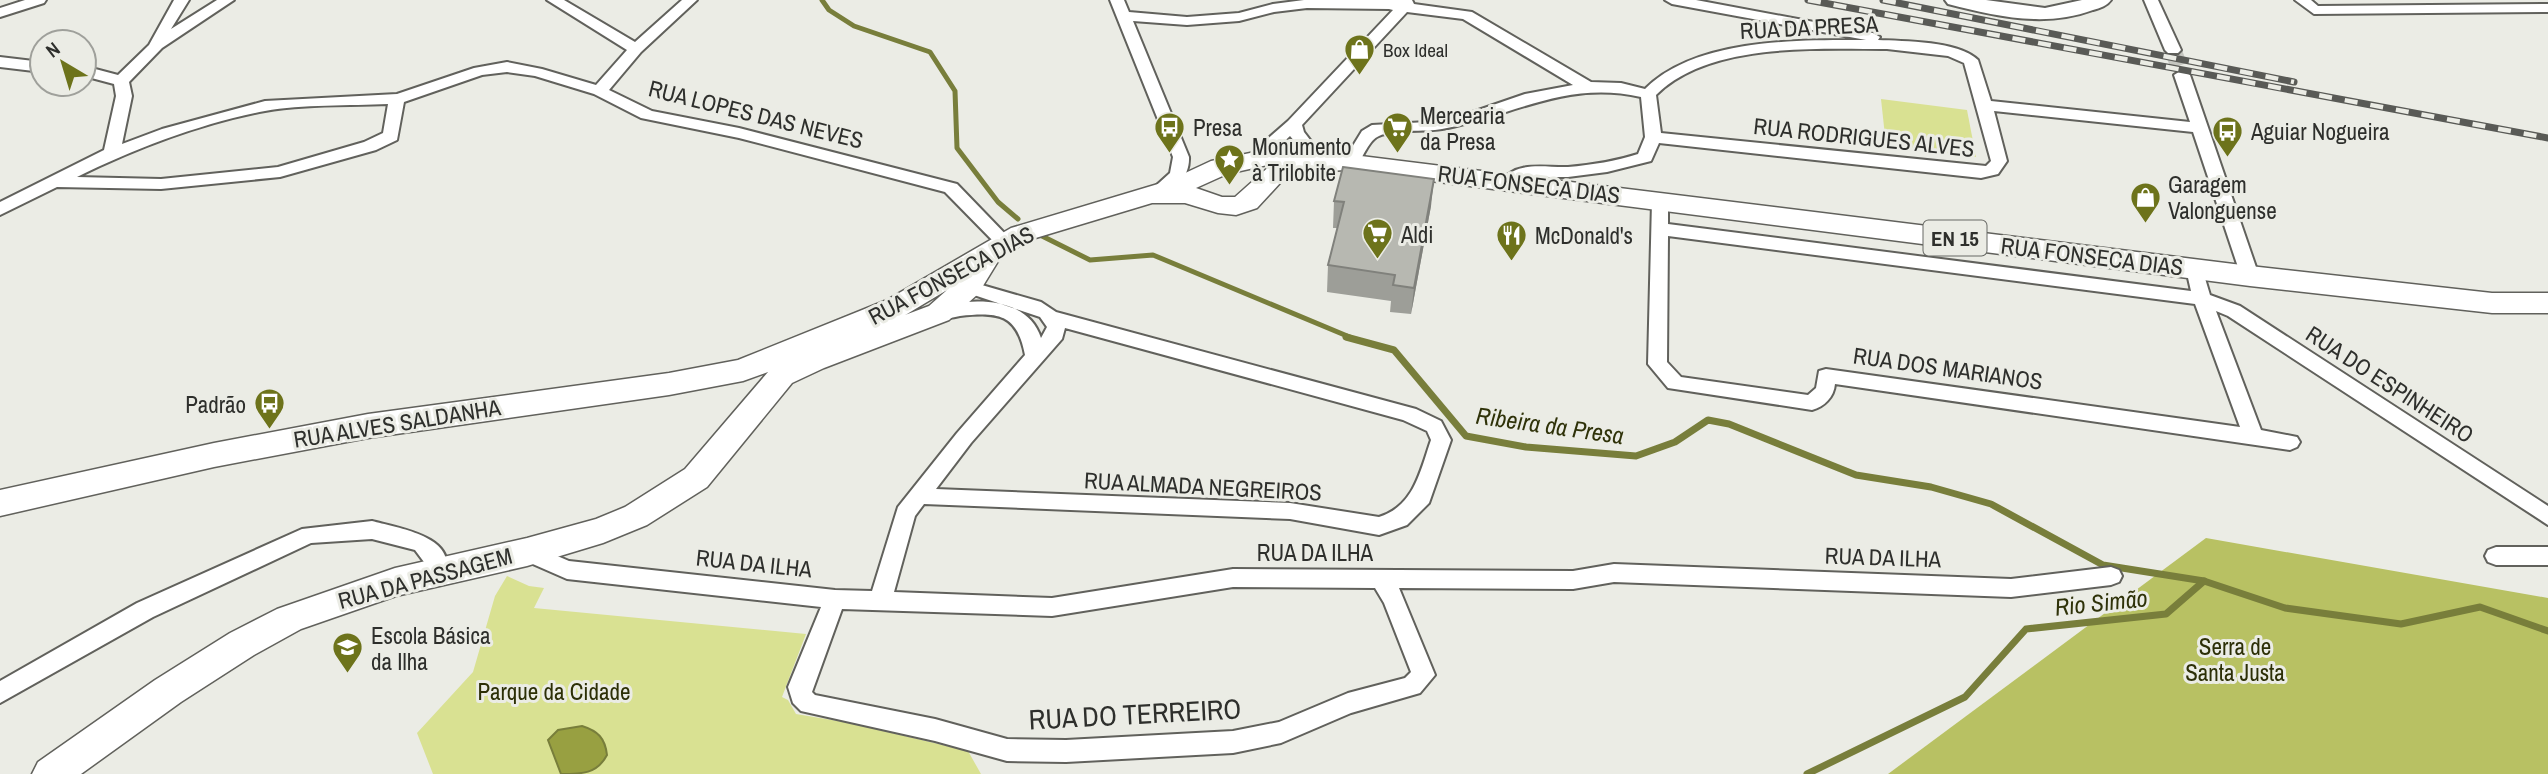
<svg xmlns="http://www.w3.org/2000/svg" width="2548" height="774" font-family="'Archivo Narrow',sans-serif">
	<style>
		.green { fill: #d9e192 }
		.forest { fill: #b8c163 }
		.water { fill: #98a041; stroke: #787e3b; stroke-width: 2 }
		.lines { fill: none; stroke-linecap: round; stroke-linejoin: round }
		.stream-far1 { stroke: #787e3b; stroke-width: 5 }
		.stream { stroke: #787e3b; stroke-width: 7 }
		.street-tunnel { stroke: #c5c6c0; stroke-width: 17; stroke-dasharray: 17 8; stroke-linecap: butt }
		.street-casing { stroke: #61615c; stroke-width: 4 }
		.secondary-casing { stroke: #61615c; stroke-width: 4 }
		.primary-casing { stroke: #61615c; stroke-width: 3 }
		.street { fill: #fff; fill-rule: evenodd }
		.secondary { fill: #fff; fill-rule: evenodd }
		.primary { fill: #fff; fill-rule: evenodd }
		.rail-casing { stroke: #595a56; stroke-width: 7 }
		.rail { stroke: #ebece5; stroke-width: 4.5; stroke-dasharray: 13; stroke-linecap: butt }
		.wall { fill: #9d9e98 }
		.shaded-wall { fill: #80817c }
		.building { fill: #b7b8b1; stroke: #80817c; stroke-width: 2 }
		.labels { text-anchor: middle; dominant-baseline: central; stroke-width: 6; stroke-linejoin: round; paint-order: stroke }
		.far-poi-label { font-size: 19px; fill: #2e2f2c; stroke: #ebece5; text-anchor: start }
		.shield { fill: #ebece5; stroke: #676864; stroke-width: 2 }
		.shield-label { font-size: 21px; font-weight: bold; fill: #2e2f2c }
		.street-label { font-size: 23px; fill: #2e2f2c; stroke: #ebece5 }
		.poi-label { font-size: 23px; fill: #2e2f2c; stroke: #ebece5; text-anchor: start }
		.park-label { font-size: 23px; fill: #2c2f06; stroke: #ebece5 }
		.water-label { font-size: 24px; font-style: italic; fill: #2f3209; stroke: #ebece5 }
		.near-street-label { font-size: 28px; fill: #2e2f2c; stroke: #ebece5 }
	</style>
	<rect width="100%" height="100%" fill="#ebece5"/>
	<!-- green -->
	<g class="green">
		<polygon points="1881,99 1967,110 1976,157 1886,145"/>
		<polygon points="507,576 529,586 544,588 534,608 806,634 782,697 788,700 796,714 850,723 968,751 981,774 433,774 417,733 473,672 495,596"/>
	</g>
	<!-- forest -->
	<polygon class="forest" points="2206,538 2548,598 2548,774 1888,774"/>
	<!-- water -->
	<path class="water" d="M582 726C598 731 605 738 607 755 597 774 582 774 561 774L548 740 558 730Z"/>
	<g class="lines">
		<!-- stream-far1 -->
		<g class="stream-far1">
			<polyline points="822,0 829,10 854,26 930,52 955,91 957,148 998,202 1018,219"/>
			<polyline points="1040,235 1090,260 1153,255 1352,338"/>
		</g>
		<!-- stream -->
		<g class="stream">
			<polyline points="1346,337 1394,350 1466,436 1526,447 1636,456 1675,442 1708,420 1729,424 1856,475 1931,487 1991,504 2103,565 2204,581"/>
			<polyline points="1807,774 1965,697 2026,629 2166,614 2204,581 2285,608 2401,624 2480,607 2548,631"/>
		</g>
		<!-- street-tunnel -->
		<polyline class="street-tunnel" points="2173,50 2182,75"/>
		<defs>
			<g id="street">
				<polygon points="25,0 46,0 44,3 0,17 0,8"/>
				<path d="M174 0H189L171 29 217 0H234L162 48 129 82 132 96 122 144 162 129 265 101 397 94 474 68 507 62 542 69 596 85 627 50 547 0H564L635 42 682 0H697L641 52 609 90 652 111 739 128 957 184 1013 242 1004 248 998 246 945 192 739 138 641 118 594 94 535 76 507 72 482 75 404 102 397 140 376 150 280 177 161 189 57 187 0 215V202L104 150 116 96 114 84 84 76V66L118 75 149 45ZM388 104 383 133 364 142 278 167 161 179 77 177C134 149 202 123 265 111 302 104 350 106 388 104Z"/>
				<path d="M1110 0H1124L1129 12 1187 17 1239 13 1273 4 1304 0H1412L1414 4 1472 12 1591 82 1621 83 1645 89C1696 38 1798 40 1866 40L1672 4 1665 0H1696L1873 33 1880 37 1878 40C1904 41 1959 41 1978 60L1991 101 2190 122 2174 75 2182 70 2190 75 2259 276 2250 282 2241 276 2193 132 1994 111 2007 161 1998 174 1981 178 1659 143 1651 161 1607 172 1568 177H1532L1516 185H1504L1502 181C1517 160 1546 168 1568 167 1592 165 1616 161 1638 154L1645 137 1641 97C1565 80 1513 116 1442 129 1425 132 1393 129 1379 136 1369 140 1363 157 1357 166H1345L1343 162 1362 131 1372 125 1427 122 1461 116 1525 94 1573 85 1463 19 1407 12 1302 125 1304 132 1317 149 1312 162 1292 166 1286 165 1284 161 1286 157 1299 154 1301 149 1290 136 1260 164H1248L1246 160 1248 156 1288 121 1393 10 1389 9 1307 8 1274 12 1239 21 1187 25 1133 21 1189 157C1190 176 1175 193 1157 197L1149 192 1170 173 1173 157ZM1887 49 1948 56 1964 63 1991 161 1986 166 1661 133 1656 95C1709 42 1817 49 1887 49Z"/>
				<polygon points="2144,0 2158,0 2181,50 2178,53 2168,53 2165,50"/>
				<polygon points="2295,0 2311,0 2318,6 2548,4 2548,12 2314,14"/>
				<polygon points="0,57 42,62 42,72 0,67"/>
				<path d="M1660 196 1668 202V224L2191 291 2186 269 2189 265H2201L2210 295 2240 306 2548 506V525L2228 316 2216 311 2261 430 2297 437 2300 442 2297 447 2290 450 1835 384C1834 397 1824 407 1812 410L1668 388 1648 364 1652 202ZM1668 236 2195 304 2240 427 1826 369 1819 371 1816 388 1808 395 1681 377 1667 362Z"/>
				<path d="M968 281 1041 302 1056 312 1416 409 1441 421 1451 440 1429 503 1407 525 1379 535 1290 519 924 504 915 516 894 592 1052 598 1233 569 1573 571 1614 564 2011 579 2111 567 2119 570 2122 576 2119 582 2111 585 2011 597 1614 582 1573 589 1399 588 1435 675 1420 693 1351 713 1281 743 1233 753 1066 762 1007 761 935 741 801 711 793 703 788 687 821 607 567 579 519 558 516 552 519 546 527 543 569 561 835 590 872 591 898 507 957 433 1025 355C1017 314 999 312 960 316 951 318 942 320 933 318L930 313 933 308C968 298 1027 294 1041 338L1047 327 1040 317 962 291 959 287 962 283ZM1065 328 1403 420 1427 431 1431 440C1420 472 1414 506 1379 517L1290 503 936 489 971 443 1062 339ZM1233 587 1375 588 1384 603 1411 672 1405 678 1348 693 1279 722 1233 731 1066 740 1007 739 935 719 815 695 812 692 842 609 1052 616Z"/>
				<path d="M372 521C398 528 463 537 443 579L435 582 427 579 424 562 415 550 372 539 311 543 153 617 0 703V681L137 603 302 529Z"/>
				<polygon points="2496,547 2548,547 2548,565 2496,565 2488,562 2485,556 2488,550"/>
			</g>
			<path id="secondary" d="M1945 0H1986L2045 8 2082 0H2111C2107 6 2100 8 2093 10 2045 28 1995 16 1948 4Z"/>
			<path id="primary" d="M1300 146 1309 148 1312 154H1345L2250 266 2492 293H2548V313H2492L2250 286 1345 170 1297 173 1281 182 1257 208 1236 215 1218 213 1185 203H1152L1029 240 1000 258 978 294 949 320 824 368 792 383 707 487 647 525 603 543 527 566 396 596 301 629 254 655 181 702 81 774H32L38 762 155 680 230 633 277 609 395 568 527 538 596 519 625 507 685 469 768 372 743 381 669 395 368 438 214 467 0 516V490L214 443 368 414 669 373 738 360 887 300 1011 228 1168 181 1211 161 1274 148ZM1272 164 1235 197H1222L1196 188 1227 174ZM947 290 929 306 905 315 907 314Z"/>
		</defs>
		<!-- street casing -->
		<use href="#street" class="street-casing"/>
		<!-- secondary casing -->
		<use href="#secondary" class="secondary-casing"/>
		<!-- primary casing -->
		<use href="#primary" class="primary-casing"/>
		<!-- street -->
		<use href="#street" class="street"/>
		<!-- secondary -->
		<use href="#secondary" class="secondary"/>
		<!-- primary -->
		<use href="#primary" class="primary"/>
		<defs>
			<g id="rail">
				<polyline points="1808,0 2548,138"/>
				<polyline points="1883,0 2294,82"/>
			</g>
		</defs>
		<!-- rail casing -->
		<use href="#rail" class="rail-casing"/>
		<!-- rail -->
		<use href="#rail" class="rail"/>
	</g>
	<!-- wall -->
	<polygon class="wall" points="1334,201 1431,206 1411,314 1390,312 1391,301 1327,292 1328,265 1337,228 1333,228"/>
	<!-- shaded-wall -->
	<polygon class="shaded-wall" points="1434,179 1431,206 1411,314 1414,288"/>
	<!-- building -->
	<polygon class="building" points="1343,167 1434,179 1414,288 1393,285 1395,275 1328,265 1344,202 1334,201"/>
	<!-- icons -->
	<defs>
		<symbol id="shop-pin" viewBox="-11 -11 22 30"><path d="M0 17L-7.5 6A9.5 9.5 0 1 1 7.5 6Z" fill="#6d731b" stroke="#ebece5"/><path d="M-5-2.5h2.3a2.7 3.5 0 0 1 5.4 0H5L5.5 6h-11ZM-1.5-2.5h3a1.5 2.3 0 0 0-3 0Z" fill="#fff"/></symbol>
		<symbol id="bus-pin" viewBox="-11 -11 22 30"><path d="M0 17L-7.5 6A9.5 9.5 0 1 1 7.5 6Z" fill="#6d731b" stroke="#ebece5"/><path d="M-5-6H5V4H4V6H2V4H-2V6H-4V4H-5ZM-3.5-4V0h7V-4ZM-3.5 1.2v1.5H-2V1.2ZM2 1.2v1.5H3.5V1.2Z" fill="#fff"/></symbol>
		<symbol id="supermarket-pin" viewBox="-11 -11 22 30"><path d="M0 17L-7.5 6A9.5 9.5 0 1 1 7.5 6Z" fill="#6d731b" stroke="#ebece5"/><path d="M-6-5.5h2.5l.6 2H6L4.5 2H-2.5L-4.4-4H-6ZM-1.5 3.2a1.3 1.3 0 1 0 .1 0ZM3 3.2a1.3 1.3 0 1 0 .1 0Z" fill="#fff"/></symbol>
		<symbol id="sight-pin" viewBox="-11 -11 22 30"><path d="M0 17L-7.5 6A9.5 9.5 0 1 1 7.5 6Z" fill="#6d731b" stroke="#ebece5"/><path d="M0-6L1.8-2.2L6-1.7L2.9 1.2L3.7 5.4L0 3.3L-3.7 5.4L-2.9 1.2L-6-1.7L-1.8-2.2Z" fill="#fff"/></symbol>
		<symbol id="restaurant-pin" viewBox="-11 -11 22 30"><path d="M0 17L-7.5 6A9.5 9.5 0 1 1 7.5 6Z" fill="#6d731b" stroke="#ebece5"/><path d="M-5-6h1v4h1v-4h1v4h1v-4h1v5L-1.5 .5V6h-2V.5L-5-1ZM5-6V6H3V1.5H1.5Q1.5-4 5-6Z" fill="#fff"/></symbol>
		<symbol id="school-pin" viewBox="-11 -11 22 30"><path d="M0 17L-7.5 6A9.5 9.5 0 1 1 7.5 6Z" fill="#6d731b" stroke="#ebece5"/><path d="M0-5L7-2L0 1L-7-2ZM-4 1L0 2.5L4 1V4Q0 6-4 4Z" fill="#fff"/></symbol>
	</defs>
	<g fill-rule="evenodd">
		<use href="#shop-pin" x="1342" y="32" width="35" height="47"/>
		<use href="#bus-pin" x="1152" y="110" width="35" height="47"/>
		<use href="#supermarket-pin" x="1380" y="110" width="35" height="47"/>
		<use href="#bus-pin" x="2210" y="114" width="35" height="47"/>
		<use href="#sight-pin" x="1212" y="142" width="35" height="47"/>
		<use href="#shop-pin" x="2128" y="180" width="35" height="47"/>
		<use href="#supermarket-pin" x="1360" y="216" width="35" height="47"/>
		<use href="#restaurant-pin" x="1494" y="218" width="35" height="47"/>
		<use href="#bus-pin" x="252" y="386" width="35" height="47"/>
		<use href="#school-pin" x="330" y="630" width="35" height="47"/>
	</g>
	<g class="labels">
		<!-- far-poi labels -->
		<g class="far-poi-label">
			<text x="1383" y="50">Box Ideal</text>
		</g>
		<!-- shield labels -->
		<rect class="shield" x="1923.5" y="220.5" width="63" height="35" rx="5"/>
		<g class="shield-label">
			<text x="1955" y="238">EN 15</text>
		</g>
		<!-- street labels -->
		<g class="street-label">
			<text transform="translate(1809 27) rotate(-3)">RUA DA PRESA</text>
			<text transform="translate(756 114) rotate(14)">RUA LOPES DAS NEVES</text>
			<text transform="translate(1864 137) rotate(6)">RUA RODRIGUES ALVES</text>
			<text transform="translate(1529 184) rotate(7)">RUA FONSECA DIAS</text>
			<text transform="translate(2092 256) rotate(7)">RUA FONSECA DIAS</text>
			<text transform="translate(951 275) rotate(-28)">RUA FONSECA DIAS</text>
			<text transform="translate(1948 368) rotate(8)">RUA DOS MARIANOS</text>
			<text transform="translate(2390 384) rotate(33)">RUA DO ESPINHEIRO</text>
			<text transform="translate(397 423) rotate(-9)">RUA ALVES SALDANHA</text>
			<text transform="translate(1203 486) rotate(3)">RUA ALMADA NEGREIROS</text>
			<text x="1315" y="552">RUA DA ILHA</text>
			<text transform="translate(1883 557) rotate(2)">RUA DA ILHA</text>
			<text transform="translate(754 563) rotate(6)">RUA DA ILHA</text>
			<text transform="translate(425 578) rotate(-15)">RUA DA PASSAGEM</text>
		</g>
		<!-- poi labels -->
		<g class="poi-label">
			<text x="1420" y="115">Mercearia<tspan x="1420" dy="26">da Presa</tspan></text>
			<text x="1193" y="127">Presa</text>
			<text x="2251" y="131">Aguiar Nogueira</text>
			<text x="1252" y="146">Monumento<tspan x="1252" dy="26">à Trilobite</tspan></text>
			<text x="2168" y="184">Garagem<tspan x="2168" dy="26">Valonguense</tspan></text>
			<text x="1401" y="234">Aldi</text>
			<text x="1535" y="235">McDonald's</text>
			<text x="246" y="404" text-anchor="end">Padrão</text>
			<text x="371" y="635">Escola Básica<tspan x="371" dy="26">da Ilha</tspan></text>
		</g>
		<!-- park labels -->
		<g class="park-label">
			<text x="2235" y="646">Serra de<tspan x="2235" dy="26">Santa Justa</tspan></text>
			<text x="554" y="691">Parque da Cidade</text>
		</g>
		<!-- water labels -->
		<g class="water-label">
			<text transform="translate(1550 425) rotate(8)">Ribeira da Presa</text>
			<text transform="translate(2101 602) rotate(-6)">Rio Simão</text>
		</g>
		<!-- near-street labels -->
		<g class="near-street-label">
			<text transform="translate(1135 714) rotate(-3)">RUA DO TERREIRO</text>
		</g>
	</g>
	<!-- north arrow -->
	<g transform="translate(63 63) rotate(322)"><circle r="33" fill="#ebece5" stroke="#9fa09b" stroke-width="2"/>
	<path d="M0-5L12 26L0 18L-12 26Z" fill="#6d731b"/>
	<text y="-10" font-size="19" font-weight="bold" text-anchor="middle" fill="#2e2f2c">N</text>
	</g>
</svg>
